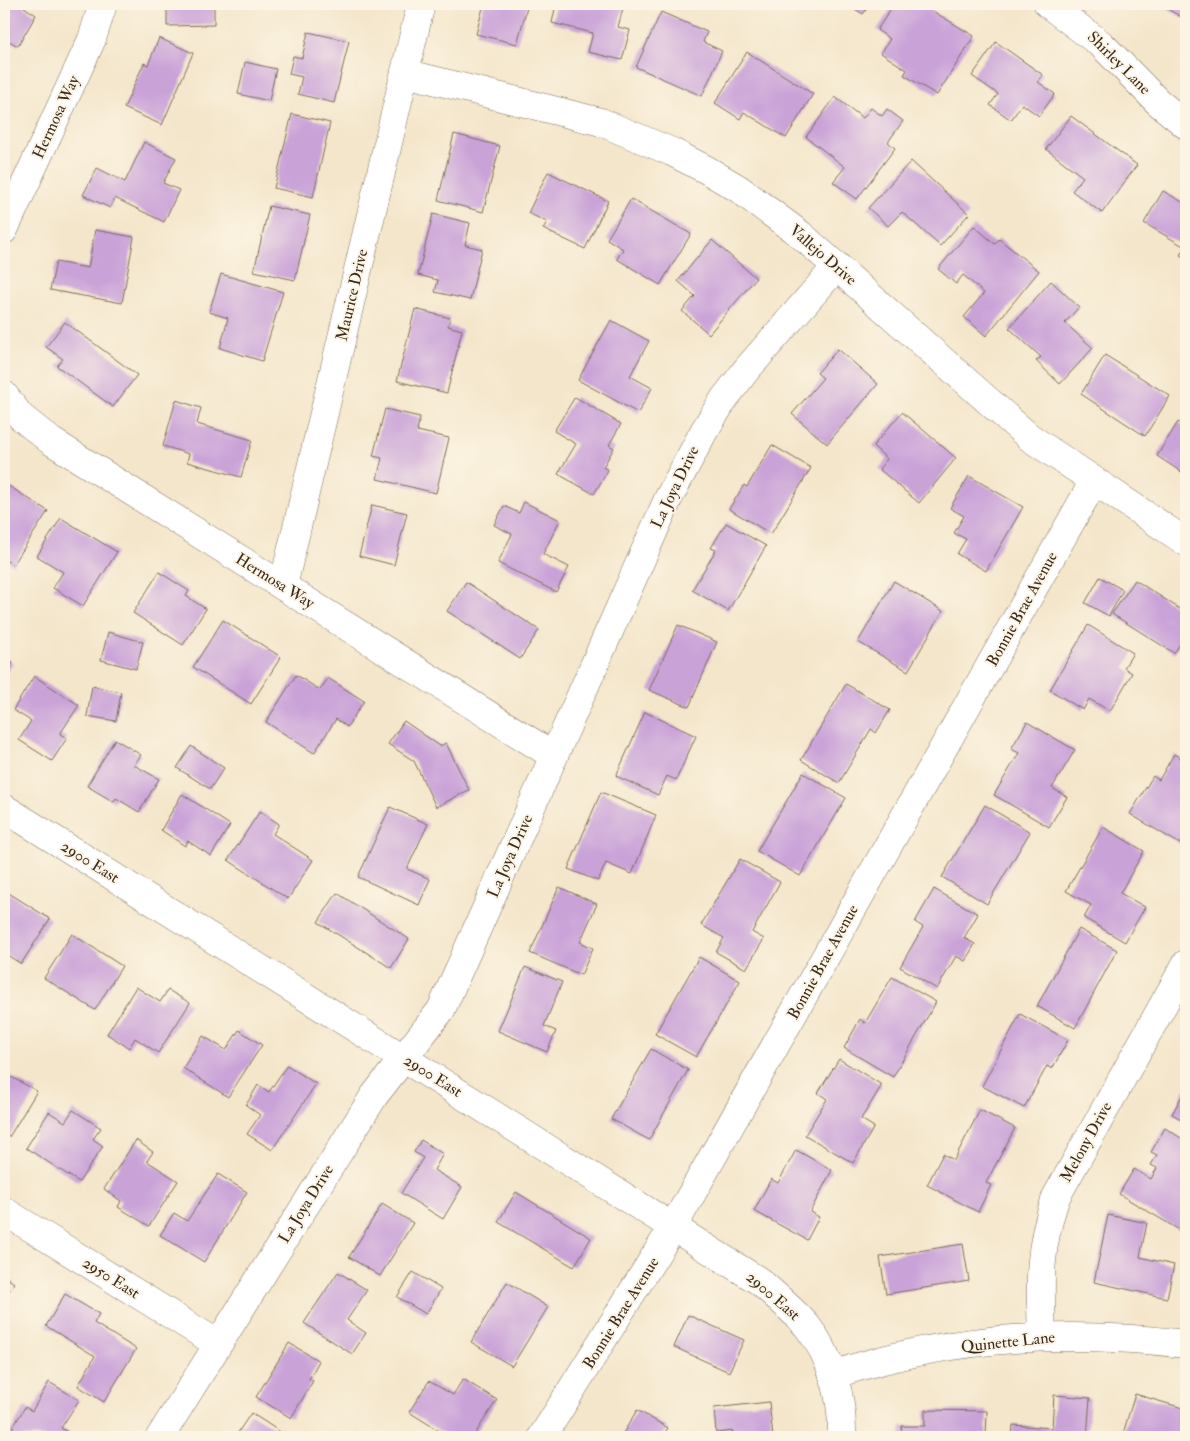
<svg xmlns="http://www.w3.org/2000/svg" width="1190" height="1441" font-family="'IM FELL Double Pica',serif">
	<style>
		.building { fill: #c9a2d8 }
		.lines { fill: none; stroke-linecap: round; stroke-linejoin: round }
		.minor-casing { stroke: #7c6c5b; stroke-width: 29 }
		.minor { stroke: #fff; stroke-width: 28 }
		.labels { text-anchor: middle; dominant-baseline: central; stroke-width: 4; stroke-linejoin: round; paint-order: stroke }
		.street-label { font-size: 16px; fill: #3b2a1e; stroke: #fcf5e5 }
	</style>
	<rect width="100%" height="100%" fill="#fcf5e5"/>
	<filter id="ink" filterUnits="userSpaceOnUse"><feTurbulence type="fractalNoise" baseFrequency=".02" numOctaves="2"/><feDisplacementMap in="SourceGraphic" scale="10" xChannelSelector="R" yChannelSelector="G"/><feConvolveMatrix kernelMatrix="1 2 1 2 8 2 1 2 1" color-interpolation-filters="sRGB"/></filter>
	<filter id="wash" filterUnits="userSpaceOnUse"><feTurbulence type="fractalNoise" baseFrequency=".0096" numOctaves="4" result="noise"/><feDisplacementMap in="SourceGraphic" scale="20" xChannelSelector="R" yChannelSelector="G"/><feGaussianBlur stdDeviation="1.12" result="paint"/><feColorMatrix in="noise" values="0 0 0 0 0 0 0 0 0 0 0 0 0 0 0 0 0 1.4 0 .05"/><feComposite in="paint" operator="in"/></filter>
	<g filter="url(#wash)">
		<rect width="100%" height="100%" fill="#f4e6cb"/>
		<g id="blocks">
			<!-- building -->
			<g class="building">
				<polygon points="4,4 26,4 24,7 36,15 18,46 4,38"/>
				<polygon points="167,4 214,4 214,25 167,26"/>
				<polygon points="484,4 528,4 517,44 476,34"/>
				<polygon points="556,4 624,4 618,27 630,30 622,60 588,52 593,33 552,23"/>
				<polygon points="847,4 870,4 863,14"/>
				<polygon points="894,4 921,4 974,36 937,95 904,75 907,70 881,53 890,39 877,30"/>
				<polygon points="1159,4 1186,4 1186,15 1183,18"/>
				<polygon points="661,12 707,32 703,42 722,51 702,96 636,67"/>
				<polygon points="308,32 349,41 334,103 298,94 302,77 289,74 293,56 302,58"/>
				<polygon points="159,38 193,53 162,125 124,108 144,63 148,65"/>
				<polygon points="996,42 1043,75 1038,82 1055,94 1039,116 1022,104 1011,120 990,105 998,94 972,76"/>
				<polygon points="747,52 813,94 786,138 744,112 740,119 715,103"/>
				<polygon points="245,62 276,69 269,101 238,94"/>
				<polygon points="835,97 863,118 871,108 882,116 887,109 903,121 888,142 895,148 857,199 833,182 845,167 806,137"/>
				<polygon points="292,114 330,123 313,197 274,188"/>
				<polygon points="1071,116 1137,165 1102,213 1072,191 1083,177 1046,149"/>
				<polygon points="454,134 500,146 483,212 438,200"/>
				<polygon points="144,142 176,158 163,183 179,190 164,222 115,198 110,208 83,195 97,168 125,182"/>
				<polygon points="911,161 969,214 940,246 902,212 888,226 868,208"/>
				<polygon points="548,172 608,201 585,249 543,229 547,222 528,213"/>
				<polygon points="1163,191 1186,204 1186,259 1180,255 1185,247 1144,223"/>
				<polygon points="631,199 691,234 660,285 617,259 623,249 607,239"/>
				<polygon points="269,206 310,215 295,280 254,271"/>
				<polygon points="433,214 470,223 465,245 482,249 470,300 435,292 438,280 418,275"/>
				<polygon points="974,226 995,244 999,239 1039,271 986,336 964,317 984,293 963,275 956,284 938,269"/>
				<polygon points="95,230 134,237 122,303 50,290 56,262 88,268"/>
				<polygon points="712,240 756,278 709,334 682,311 695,296 678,281"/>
				<polygon points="221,274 283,292 262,361 220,348 228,318 209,312"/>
				<polygon points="1051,281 1079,307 1065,323 1093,348 1060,384 1036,361 1041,357 1009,328"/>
				<polygon points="415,309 450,318 448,326 462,330 447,393 397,381"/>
				<polygon points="611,320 649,341 630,376 652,388 638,413 578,380"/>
				<polygon points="65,322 137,375 113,407 57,366 63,359 46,347"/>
				<polygon points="838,349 878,384 827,444 792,414 823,378 817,373"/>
				<polygon points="1105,355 1170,396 1145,436 1081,394"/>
				<polygon points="575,397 621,424 609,445 614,448 603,467 608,470 594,494 558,474 576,444 554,431"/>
				<polygon points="176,400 201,408 197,424 252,440 241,477 187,462 189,454 163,446"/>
				<polygon points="385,409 420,417 417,431 449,438 436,493 377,479 382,458 373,456"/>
				<polygon points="902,412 956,458 919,503 879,469 887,459 873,446"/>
				<polygon points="1178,422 1186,427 1186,475 1157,456"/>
				<polygon points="772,445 811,468 771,534 729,509 744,485 747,487"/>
				<polygon points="969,476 1023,507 986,571 957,554 966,539 954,533 964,516 950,508"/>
				<polygon points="4,483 48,511 13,565 4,559"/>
				<polygon points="524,502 560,520 543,554 569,567 556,592 498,563 512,534 494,525 504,506 519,513"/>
				<polygon points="372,505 407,513 394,565 359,556"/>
				<polygon points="61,518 117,552 83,606 53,588 63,572 37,556"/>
				<polygon points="726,523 766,546 728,611 692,590 716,550 711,548"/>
				<polygon points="159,572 189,591 186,596 206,609 183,645 133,613"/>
				<polygon points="1100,577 1123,590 1109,616 1085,603"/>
				<polygon points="1135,580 1186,613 1186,635 1174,653 1112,614"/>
				<polygon points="894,581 943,611 908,671 858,642"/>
				<polygon points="466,582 539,630 520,659 447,611"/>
				<polygon points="223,620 281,657 251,704 193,667"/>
				<polygon points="678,625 717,642 689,707 649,690"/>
				<polygon points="1088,625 1133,653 1124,668 1132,673 1110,711 1089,699 1083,710 1050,690"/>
				<polygon points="108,632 143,642 136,669 101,660"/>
				<polygon points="4,657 13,663 4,677"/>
				<polygon points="296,675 320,690 328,678 364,701 347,727 336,719 314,753 266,722"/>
				<polygon points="34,676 79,705 60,734 67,738 52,761 19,740 31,721 13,710"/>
				<polygon points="846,684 890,710 876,733 871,729 839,783 801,760"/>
				<polygon points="92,686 121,692 116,721 87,716"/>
				<polygon points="645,712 696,736 676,780 667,776 658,795 616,776"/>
				<polygon points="404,721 440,746 446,743 469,790 436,807 414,761 388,744"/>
				<polygon points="1027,722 1075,750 1052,788 1067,797 1049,827 994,795 1019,753 1011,749"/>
				<polygon points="115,739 141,755 134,765 159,779 139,812 116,798 114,802 87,786"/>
				<polygon points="191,746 224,768 210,789 177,768"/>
				<polygon points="1174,754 1186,761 1186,834 1180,844 1130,814 1153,776 1159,780"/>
				<polygon points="803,773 846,798 800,876 757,851"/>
				<polygon points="601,792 656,815 632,874 606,863 598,881 568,869"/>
				<polygon points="182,794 230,825 211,856 188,841 185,846 161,830"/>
				<polygon points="985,805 1030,832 987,904 942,877"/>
				<polygon points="390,807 428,824 407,869 430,879 419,905 358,877"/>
				<polygon points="260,811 279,824 273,834 313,860 288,899 228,860"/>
				<polygon points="1103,827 1144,851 1120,893 1145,907 1125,942 1084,918 1091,905 1066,891"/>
				<polygon points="740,859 780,882 752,932 764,939 746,969 716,952 724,938 701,925"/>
				<polygon points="559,887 597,904 580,942 593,948 581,975 530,953"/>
				<polygon points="934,889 978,914 964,938 975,944 965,961 956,956 937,989 900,967 923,927 915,922"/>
				<polygon points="4,890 50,919 21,964 4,953"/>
				<polygon points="337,893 409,939 391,968 318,922"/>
				<polygon points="1079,929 1117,950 1075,1028 1037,1006"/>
				<polygon points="72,934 122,966 95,1010 44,978"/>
				<polygon points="699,957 740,981 696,1057 655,1034"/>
				<polygon points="525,967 562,982 544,1026 556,1031 547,1052 498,1031"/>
				<polygon points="892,977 936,1002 893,1077 844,1048 860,1019 865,1023"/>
				<polygon points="136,987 160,1002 168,990 190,1003 158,1053 135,1038 129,1048 107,1034"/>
				<polygon points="1020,1014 1068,1040 1052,1069 1047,1066 1024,1108 982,1086"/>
				<polygon points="239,1030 262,1045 228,1097 183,1068 203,1036 226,1050"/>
				<polygon points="651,1049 688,1070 649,1140 611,1119"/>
				<polygon points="839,1059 882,1085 861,1119 874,1127 853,1163 805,1135 827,1099 818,1093"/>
				<polygon points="287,1065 316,1084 272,1150 247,1134 260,1115 246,1105 258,1085 269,1092"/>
				<polygon points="4,1073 37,1091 9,1137 4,1134"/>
				<polygon points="1186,1088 1186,1122 1172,1114"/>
				<polygon points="73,1110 101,1128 93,1139 103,1146 79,1182 26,1148 49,1112 65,1122"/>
				<polygon points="980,1110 1015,1128 986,1183 991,1185 978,1212 927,1185 943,1154 954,1160"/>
				<polygon points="1165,1128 1186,1141 1186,1234 1119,1194 1134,1169 1151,1179 1157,1168 1151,1165 1157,1155 1151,1152"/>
				<polygon points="136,1140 153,1152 147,1161 178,1181 149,1226 118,1207 121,1201 104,1189"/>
				<polygon points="421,1140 443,1154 434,1170 462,1187 443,1219 401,1193 423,1158 414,1152"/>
				<polygon points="796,1150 832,1170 810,1212 819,1217 807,1240 754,1211 771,1179 778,1183"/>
				<polygon points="218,1174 247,1192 204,1262 160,1235 174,1213 187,1221"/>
				<polygon points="516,1192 591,1238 574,1267 498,1222"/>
				<polygon points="382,1204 413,1223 380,1276 349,1257"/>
				<polygon points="1108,1215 1147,1223 1140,1257 1174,1265 1167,1298 1094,1282"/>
				<polygon points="963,1244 969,1281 886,1294 880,1257"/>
				<polygon points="338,1272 367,1290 347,1320 366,1333 352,1354 304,1323"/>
				<polygon points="413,1272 441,1289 426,1314 397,1297"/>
				<polygon points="4,1276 14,1283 4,1299"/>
				<polygon points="507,1282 548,1307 512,1366 471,1342"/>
				<polygon points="65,1294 99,1314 94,1323 136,1349 104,1402 78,1386 95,1356 46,1326"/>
				<polygon points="688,1315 744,1340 729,1372 674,1347"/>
				<polygon points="289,1343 319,1361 309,1379 313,1381 291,1418 256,1397"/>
				<polygon points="463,1379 497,1400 473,1437 449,1437 409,1412 429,1381 453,1395"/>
				<polygon points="49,1382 79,1400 61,1428 76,1437 7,1437 25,1407 32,1411"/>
				<polygon points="1135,1394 1186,1409 1186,1437 1122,1437"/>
				<polygon points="1054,1395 1090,1398 1087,1437 1012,1437 1013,1425 1052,1428"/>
				<polygon points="769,1402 773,1437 733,1437 733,1431 716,1433 714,1408"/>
				<polygon points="637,1410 668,1428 662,1437 621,1437"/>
				<polygon points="925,1410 987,1411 986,1437 901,1437 902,1426 925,1426"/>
				<polygon points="251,1413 282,1433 279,1437 235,1437"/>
			</g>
		</g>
	</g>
	<g filter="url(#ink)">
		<use href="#blocks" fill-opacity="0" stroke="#7c6c5b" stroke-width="1"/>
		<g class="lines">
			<defs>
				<g id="minor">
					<polyline points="1048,4 1102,45 1158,102 1186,125"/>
					<polyline points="405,73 601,122 672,152 707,170 739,189 801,235 1029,437 1186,542"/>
					<polyline points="4,230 92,39 103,4"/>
					<polyline points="4,395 21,417 51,441 554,756"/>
					<polyline points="283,586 421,4"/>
					<path d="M4 808 759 1281C775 1295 793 1310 807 1326 832 1357 843 1398 842 1437"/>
					<polyline points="4,1211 218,1344"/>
					<path d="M1042 1336C1040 1283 1038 1249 1056 1197L1186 964"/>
					<path d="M833 1375C946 1336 1068 1330 1186 1344"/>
					<polyline points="160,1437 374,1096 441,1010 668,499 704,431 724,399 747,369 837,266"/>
					<polyline points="542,1437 673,1227 1094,481"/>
				</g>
			</defs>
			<!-- minor casing -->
			<use href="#minor" class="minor-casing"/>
			<!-- minor -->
			<use href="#minor" class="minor"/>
		</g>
	</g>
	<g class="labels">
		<!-- street labels -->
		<g class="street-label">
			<text transform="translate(1119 63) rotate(45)">Shirley Lane</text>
			<text transform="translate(56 117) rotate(-65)">Hermosa Way</text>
			<text transform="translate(823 255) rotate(41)">Vallejo Drive</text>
			<text transform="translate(352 295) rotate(-77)">Maurice Drive</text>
			<text transform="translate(675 487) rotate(-64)">La Joya Drive</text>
			<text transform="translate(275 581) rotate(32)">Hermosa Way</text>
			<text transform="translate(1022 609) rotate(-61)">Bonnie Brae Avenue</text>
			<text transform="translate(510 856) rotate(-66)">La Joya Drive</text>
			<text transform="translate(90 862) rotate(32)">2900 East</text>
			<text transform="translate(823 962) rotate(-61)">Bonnie Brae Avenue</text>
			<text transform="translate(433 1076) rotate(32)">2900 East</text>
			<text transform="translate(1086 1142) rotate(-61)">Melony Drive</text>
			<text transform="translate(306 1204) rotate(-58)">La Joya Drive</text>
			<text transform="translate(111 1278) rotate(32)">2950 East</text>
			<text transform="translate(773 1296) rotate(41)">2900 East</text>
			<text transform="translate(621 1313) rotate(-58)">Bonnie Brae Avenue</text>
			<text transform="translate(1008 1342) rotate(-6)">Quinette Lane</text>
		</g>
	</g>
	<!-- margin -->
	<rect width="1190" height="1441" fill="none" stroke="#fcf5e5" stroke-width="20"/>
</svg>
